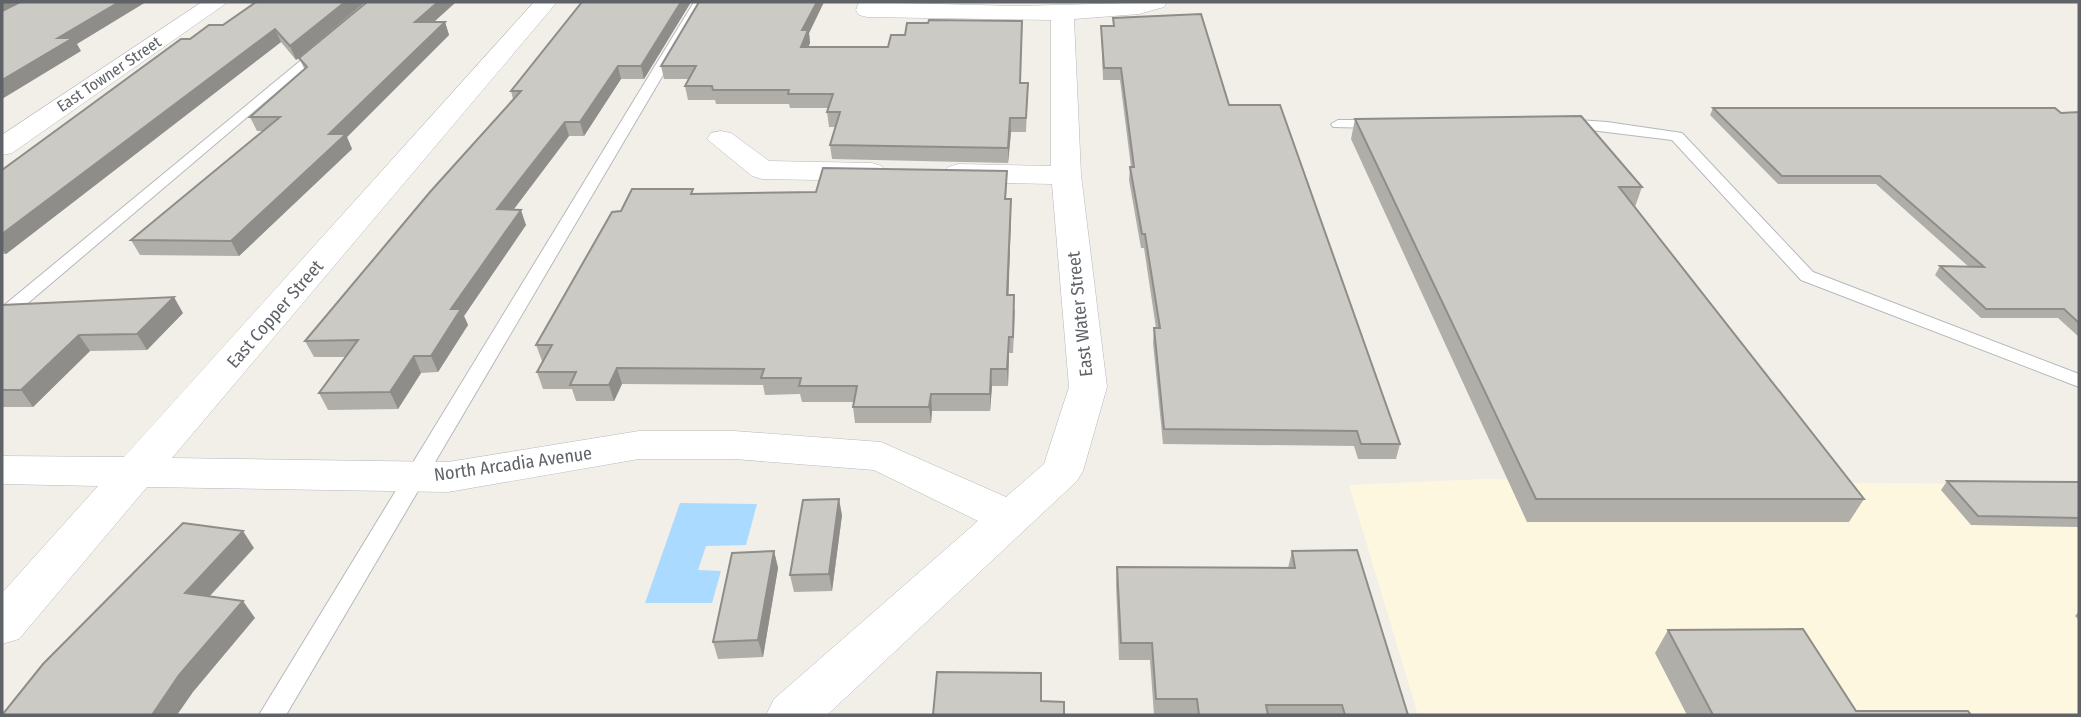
<svg xmlns="http://www.w3.org/2000/svg" width="2081" height="717" font-family="'Fira Sans Condensed',sans-serif">
	<style>
		.commercial { fill: #fef7e0 }
		.water { fill: #aadaff }
		.lines { fill: none; stroke-linecap: round; stroke-linejoin: round }
		.service-casing { stroke: #b5b8bc; stroke-width: 2 }
		.minor-casing { stroke: #b5b8bc; stroke-width: 1 }
		.service { fill: #fff; fill-rule: evenodd }
		.minor { fill: #fff; fill-rule: evenodd }
		.wall { fill: #afaea9 }
		.shaded-wall { fill: #8f8d8a }
		.building { fill: #cccac5; stroke: #8f8d8a; stroke-width: 2 }
		.labels { text-anchor: middle; dominant-baseline: central; stroke-width: 5; stroke-linejoin: round; paint-order: stroke }
		.far-street-label { font-size: 16px; fill: #5f6368; stroke: #fff }
		.street-label { font-size: 18px; fill: #5f6368; stroke: #fff }
	</style>
	<rect width="100%" height="100%" fill="#f1efe8"/>
	<!-- commercial -->
	<polygon class="commercial" points="1484,479 2079,485 2079,715 1418,715 1349,485"/>
	<!-- water -->
	<polygon class="water" points="680,503 757,504 746,545 706,546 698,570 721,571 712,603 645,603"/>
	<g class="lines">
		<defs>
			<g id="service">
				<polygon points="694,2 706,2 286,715 259,715"/>
				<polygon points="322,43 328,47 326,50 8,320 2,321 2,307"/>
				<polygon points="1563,119 1607,122 1682,133 1813,272 2079,374 2079,387 1801,280 1672,140 1558,126 1556,123"/>
				<polygon points="1338,120 1379,120 1386,124 1379,128 1333,127 1331,124"/>
			</g>
			<g id="minor">
				<polygon points="202,2 228,2 12,153 2,155 2,135"/>
				<polygon points="534,2 557,2 172,458 448,462 639,431 734,431 881,442 1006,497 1044,464 1069,387 1052,184 958,182 948,179 943,173 948,167 958,164 1051,166 1051,20 867,17 859,15 856,10 859,2 1019,6 1167,2 1164,7 1139,14 1074,19 1081,175 1107,387 1083,471 1077,481 827,715 766,715 774,699 978,521 874,470 734,459 639,459 448,492 147,487 19,639 2,644 2,593 98,486 2,484 2,456 124,457"/>
				<polygon points="721,131 731,133 769,161 872,163 882,166 887,172 882,178 872,181 762,179 752,176 707,139 711,133"/>
			</g>
		</defs>
		<!-- service casing -->
		<use href="#service" class="service-casing"/>
		<!-- minor casing -->
		<use href="#minor" class="minor-casing"/>
		<!-- service -->
		<use href="#service" class="service"/>
		<!-- minor -->
		<use href="#minor" class="minor"/>
	</g>
	<!-- wall -->
	<g class="wall">
		<polygon points="365,2 296,60 281,42 6,254 2,254 2,170 190,39 223,25"/>
		<polygon points="367,2 456,2 434,22 445,22 449,35 347,137 352,149 239,256 140,255 131,240 263,131 257,131 250,117 305,70 299,58"/>
		<polygon points="582,2 691,2 644,79 621,79 584,136 569,136 513,210 526,225 464,316 468,325 438,372 421,373 398,409 328,410 319,393 346,357 314,357 305,341 513,99 511,91"/>
		<polygon points="699,2 824,2 809,33 810,43 808,47 888,47 1022,34 1020,83 1028,83 1026,132 1011,132 1008,163 832,159 830,145 835,127 829,127 827,112 829,108 790,108 789,104 716,104 715,100 688,100 685,86 688,79 664,79 661,66"/>
		<polygon points="1113,18 1229,105 1400,444 1396,459 1358,459 1354,446 1163,444 1153,343 1154,328 1156,328 1144,248 1141,248 1129,180 1130,167 1131,167 1120,80 1103,80 1101,26 1113,26"/>
		<polygon points="1713,108 2061,113 2079,112 2079,337 2058,318 1981,318 1935,275 1940,266 1969,267 1876,184 1778,184 1710,115"/>
		<polygon points="1355,119 1642,187 1635,207 1864,499 1849,522 1527,522 1351,139"/>
		<polygon points="1007,171 1006,199 1011,214 1008,295 1015,311 1013,353 1009,353 1008,386 992,386 990,411 932,411 931,423 855,423 853,407 854,402 802,402 800,394 765,395 763,385 622,384 614,401 576,401 572,389 543,389 537,372 543,361 542,361 536,345 621,211 694,194 816,192"/>
		<polygon points="2,305 183,313 147,350 90,351 33,407 2,407"/>
		<polygon points="1947,481 2079,482 2079,527 1971,525 1941,490"/>
		<polygon points="842,515 832,591 794,592 790,575"/>
		<polygon points="774,551 778,568 763,657 718,659 713,642"/>
		<polygon points="1292,551 1408,715 1154,715 1150,660 1119,660 1116,584 1117,567 1288,568"/>
		<polygon points="2079,611 2079,620 2075,616"/>
		<polygon points="1668,630 1856,711 1971,715 1687,715 1655,653"/>
	</g>
	<!-- shaded-wall -->
	<g class="shaded-wall">
		<polygon points="2,2 27,2 2,15"/>
		<polygon points="119,2 146,2 77,44 81,51 2,99 2,80 58,38"/>
		<polygon points="345,2 365,2 296,60 290,46"/>
		<polygon points="438,2 456,2 419,35 415,22"/>
		<polygon points="681,2 691,2 644,79 641,66"/>
		<polygon points="817,2 824,2 809,33 810,43 803,60 801,47 802,30"/>
		<polygon points="445,22 449,35 347,137 352,149 239,256 231,241 329,134"/>
		<polygon points="275,29 281,42 6,254 2,249 2,234"/>
		<polygon points="618,66 621,79 584,136 580,122"/>
		<polygon points="1010,118 1011,132 1008,163 1008,148"/>
		<polygon points="565,122 569,136 502,225 497,209"/>
		<polygon points="1011,199 1011,214 1008,311 1007,295"/>
		<polygon points="521,210 526,225 464,316 468,325 438,372 431,356 451,309"/>
		<polygon points="174,297 183,313 147,350 137,334"/>
		<polygon points="79,335 90,351 33,407 21,390"/>
		<polygon points="1009,337 1009,353 1008,386 1007,369"/>
		<polygon points="414,356 421,373 398,409 390,392"/>
		<polygon points="617,368 622,384 614,401 609,385"/>
		<polygon points="991,369 992,386 990,411 990,394"/>
		<polygon points="931,394 932,411 931,423 929,407"/>
		<polygon points="839,499 842,515 832,591 829,574"/>
		<polygon points="243,531 254,548 197,610 185,593"/>
		<polygon points="774,551 778,568 763,657 758,640"/>
		<polygon points="243,601 255,618 193,692 177,715 152,715 179,675"/>
	</g>
	<!-- building -->
	<g class="building">
		<polygon points="20,2 119,2 58,38 73,38 2,80 2,11"/>
		<polygon points="256,2 345,2 290,46 275,29 2,234 2,170 181,39 190,39 209,25 223,25"/>
		<polygon points="367,2 438,2 415,22 445,22 329,134 346,134 231,241 131,240 280,117 250,117 307,67 299,58"/>
		<polygon points="582,2 681,2 641,66 618,66 580,122 565,122 497,209 521,210 451,309 461,309 431,356 414,356 390,392 319,393 358,340 305,341 430,192 521,91 511,91"/>
		<polygon points="699,2 817,2 802,30 808,30 801,47 888,47 891,35 905,35 907,23 928,23 929,20 1022,21 1020,83 1028,83 1026,118 1010,118 1008,148 830,145 840,112 827,112 833,94 788,94 789,90 713,90 712,86 685,86 696,66 661,66"/>
		<polygon points="1201,14 1229,105 1280,105 1400,444 1361,444 1357,431 1164,429 1154,328 1160,328 1145,234 1142,234 1130,167 1134,167 1121,68 1104,68 1101,26 1114,26 1113,18"/>
		<polygon points="1713,108 2055,108 2061,113 2079,112 2079,323 2064,309 1986,309 1940,266 1984,267 1880,176 1782,176"/>
		<polygon points="1581,116 1642,187 1619,187 1864,499 1536,499 1355,119"/>
		<polygon points="823,168 1007,171 1005,199 1011,199 1007,295 1014,295 1013,337 1009,337 1007,369 991,369 990,394 931,394 929,407 853,407 857,386 799,386 801,378 761,378 764,369 617,368 609,385 570,385 576,372 537,372 552,345 536,345 612,212 621,211 632,189 693,189 691,194 816,192"/>
		<polygon points="174,297 137,334 79,335 21,390 2,390 2,305"/>
		<polygon points="1947,481 2079,482 2079,518 1978,516"/>
		<polygon points="839,499 829,574 790,575 803,500"/>
		<polygon points="183,523 243,531 185,593 243,601 179,675 152,715 2,715 43,664"/>
		<polygon points="1357,550 1408,715 1345,715 1342,705 1266,705 1268,715 1199,715 1197,699 1156,699 1152,643 1121,643 1117,567 1295,568 1292,551"/>
		<polygon points="774,551 758,640 713,642 732,553"/>
		<polygon points="1803,629 1856,711 1968,711 1971,715 1713,715 1668,630"/>
		<polygon points="937,672 1041,673 1041,701 1064,702 1064,715 933,715"/>
	</g>
	<g class="labels">
		<!-- far-street labels -->
		<g class="far-street-label">
			<text transform="translate(109 74) rotate(-34)">East Towner Street</text>
		</g>
		<!-- street labels -->
		<g class="street-label">
			<text transform="translate(275 314) rotate(-49)">East Copper Street</text>
			<text transform="translate(1080 314) rotate(-96)">East Water Street</text>
			<text transform="translate(513 464) rotate(-8)">North Arcadia Avenue</text>
		</g>
	</g>
	<!-- border -->
	<rect width="2081" height="717" fill="none" stroke="#5f6368" stroke-width="7"/>
</svg>
